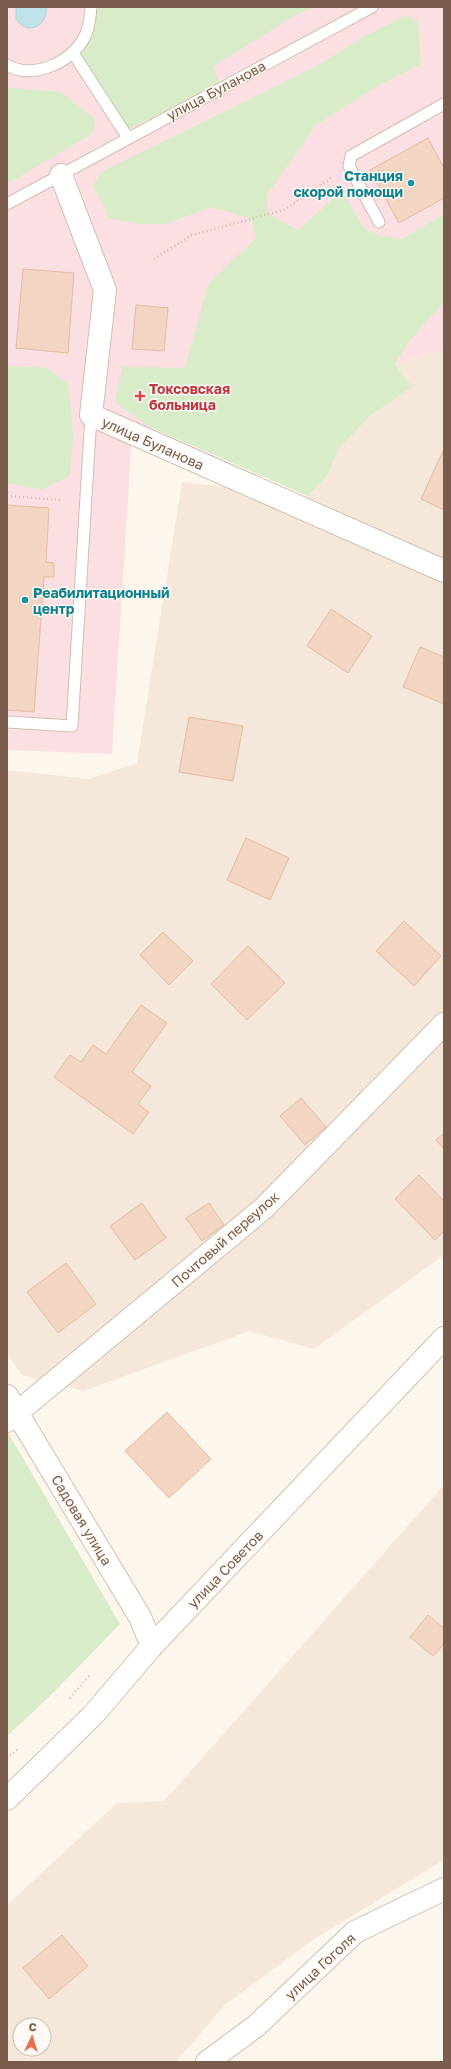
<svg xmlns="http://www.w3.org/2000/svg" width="451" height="2069" font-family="'Golos Text',sans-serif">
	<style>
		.residential { fill: #f5e8da; fill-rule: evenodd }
		.medical { fill: #fbdfe3 }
		.green { fill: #d8ecc9 }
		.water { fill: #bfe3e8; stroke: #a5d3da }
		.building { fill: #f3d5c3; stroke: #e6bba3 }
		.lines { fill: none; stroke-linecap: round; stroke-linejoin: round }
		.service-casing { stroke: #d1beb0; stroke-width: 13 }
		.minor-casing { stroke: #d1beb0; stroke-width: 24 }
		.secondary-casing { stroke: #d6c0b0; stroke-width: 24 }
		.path { stroke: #d9b8a5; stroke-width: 2.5; stroke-dasharray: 1 3; stroke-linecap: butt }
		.service { stroke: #fff; stroke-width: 11 }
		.minor { stroke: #fff; stroke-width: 22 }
		.secondary { stroke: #fff; stroke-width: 22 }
		.culture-dot { fill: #0f9aa8; stroke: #fffaf3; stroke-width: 1.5 }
		.health-dot { fill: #e0444e; stroke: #fffaf3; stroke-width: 1.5 }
		.labels { text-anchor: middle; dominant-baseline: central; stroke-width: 3; stroke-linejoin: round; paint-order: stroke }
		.street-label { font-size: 14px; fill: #7a5c4d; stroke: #fffaf3 }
		.culture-label { font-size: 14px; font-weight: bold; fill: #0d838f; stroke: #fffaf3; text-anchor: end }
		.health-label { font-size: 14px; font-weight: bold; fill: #be3a42; stroke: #fffaf3; text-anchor: start }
	</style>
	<rect width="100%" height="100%" fill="#fdf6ec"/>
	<!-- residential -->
	<g class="residential">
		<polygon points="444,351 444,1255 314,1349 250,1331 83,1391 22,1375 7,1354 7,770 89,779 137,763 182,482 308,496 327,476 337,449 370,416 411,387 395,364"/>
		<path d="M444 1485V1860L317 1937 225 2005 176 2062H7V1905L117 1803 164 1801ZM20 2025H44V2049H20Z"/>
	</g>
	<!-- medical -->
	<polygon class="medical" points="7,7 444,7 444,351 132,434 112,754 7,750"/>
	<!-- green -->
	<g class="green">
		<path d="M98 7H315L294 16 213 67 220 84 129 129 81 55C92 40 95 25 98 7Z"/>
		<polygon points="406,15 418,22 421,64 383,83 316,125 267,195 268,214 298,230 342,191 365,229 381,236 402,239 444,214 444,302 408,343 395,364 412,387 370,416 338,449 327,476 308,496 152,428 115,403 122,367 185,368 208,284 256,238 251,219 212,207 166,224 137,224 109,218 93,185 101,172 315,67 363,37"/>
		<polygon points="7,88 61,92 95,119 94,133 7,184"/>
		<polygon points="7,366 47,368 69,384 73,438 70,476 41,490 7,483"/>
		<polygon points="7,1431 120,1624 48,1698 7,1736"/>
	</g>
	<!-- water -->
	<path class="water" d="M16 7H46C48 19 37 33 23 26 21 25 18 21 16 19Z"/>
	<!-- building -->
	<g class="building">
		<polygon points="428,138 444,168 444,198 399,223 370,170"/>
		<polygon points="23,269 74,273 68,353 16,348"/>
		<polygon points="136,305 168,308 164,351 132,349"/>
		<polygon points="443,451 444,451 444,510 421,499"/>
		<polygon points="7,505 49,508 46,562 54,563 54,577 44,577 34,712 7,710"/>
		<polygon points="331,609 372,636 348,673 307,646"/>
		<polygon points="420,647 444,657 444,704 403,687"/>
		<polygon points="189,717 243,726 233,781 179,772"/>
		<polygon points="246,838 289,858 270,900 227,880"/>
		<polygon points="404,921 441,956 414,986 376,951"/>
		<polygon points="163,932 193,961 169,985 140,955"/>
		<polygon points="248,946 285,983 247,1020 211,984"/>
		<polygon points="141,1005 167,1023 132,1072 151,1086 138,1104 149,1112 133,1134 54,1077 70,1055 81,1062 93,1045 106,1054"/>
		<polygon points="301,1098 326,1127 305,1145 280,1116"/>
		<polygon points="444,1133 444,1149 436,1140"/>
		<polygon points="419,1175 444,1201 444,1231 435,1240 395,1199"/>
		<polygon points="142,1203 166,1238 135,1260 110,1226"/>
		<polygon points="209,1203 224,1225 202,1241 186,1218"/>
		<polygon points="66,1263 96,1304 58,1333 27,1292"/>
		<polygon points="167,1412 211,1459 169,1498 125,1451"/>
		<polygon points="428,1615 444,1628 444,1644 433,1656 410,1637"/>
		<polygon points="62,1935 88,1966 49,1999 23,1968"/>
	</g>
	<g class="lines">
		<defs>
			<g id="service">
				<polyline points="73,53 128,138"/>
				<path d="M7 65C32 80 69 63 83 40 89 30 90 18 91 7"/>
				<polyline points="7,204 372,7"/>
				<polyline points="379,222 349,166 351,156 444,104"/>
				<polyline points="7,722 72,726 91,415"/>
			</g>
			<g id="minor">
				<polyline points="61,175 105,290 91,415 444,571"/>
				<polyline points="7,1396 140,1617 152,1646"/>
				<polyline points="7,1421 264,1208 444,1024"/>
				<polyline points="207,2062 256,2026 355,1932 444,1889"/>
			</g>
			<polyline id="secondary" points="7,1799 94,1714 152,1646 444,1338"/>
		</defs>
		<!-- service casing -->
		<use href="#service" class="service-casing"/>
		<!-- minor casing -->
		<use href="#minor" class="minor-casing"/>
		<!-- secondary casing -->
		<use href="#secondary" class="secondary-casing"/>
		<!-- path -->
		<g class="path">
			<polyline points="154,259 192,235 284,210 332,177"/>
			<polyline points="7,496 61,500"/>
			<polyline points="70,1698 89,1676"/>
			<polyline points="7,1758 18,1749"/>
		</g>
		<!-- service -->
		<use href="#service" class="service"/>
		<!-- minor -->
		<use href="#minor" class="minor"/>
		<!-- secondary -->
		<use href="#secondary" class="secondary"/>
	</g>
	<!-- markers -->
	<g class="culture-dot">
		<circle cx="411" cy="183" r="4"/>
		<circle cx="25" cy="600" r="4"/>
	</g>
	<path class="health-dot" d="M138 390h4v4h4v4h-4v4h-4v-4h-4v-4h4z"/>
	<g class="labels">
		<!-- street labels -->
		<g class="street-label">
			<text transform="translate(216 90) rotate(-28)">улица Буланова</text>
			<text transform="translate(153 443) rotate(24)">улица Буланова</text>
			<text transform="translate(225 1239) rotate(-41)">Почтовый переулок</text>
			<text transform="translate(82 1520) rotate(59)">Садовая улица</text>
			<text transform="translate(225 1569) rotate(-46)">улица Советов</text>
			<text transform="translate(320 1966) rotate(-43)">улица Гоголя</text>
		</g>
		<!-- culture labels -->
		<g class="culture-label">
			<text x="403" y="175">Станция<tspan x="403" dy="16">скорой помощи</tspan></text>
			<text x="33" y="592" text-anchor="start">Реабилитационный<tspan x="33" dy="16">центр</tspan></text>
		</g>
		<!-- health labels -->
		<g class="health-label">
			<text x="149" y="388">Токсовская<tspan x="149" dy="16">больница</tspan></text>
		</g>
	</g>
	<!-- border -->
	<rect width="451" height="2069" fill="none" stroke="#7a5c4d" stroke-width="16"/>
	<!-- north arrow -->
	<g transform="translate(32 2037) rotate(4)"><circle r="19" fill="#fffaf3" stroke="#cabbb1"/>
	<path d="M0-3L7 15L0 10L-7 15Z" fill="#e76f51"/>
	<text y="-6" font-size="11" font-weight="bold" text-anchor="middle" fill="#7a5c4d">С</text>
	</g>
</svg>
